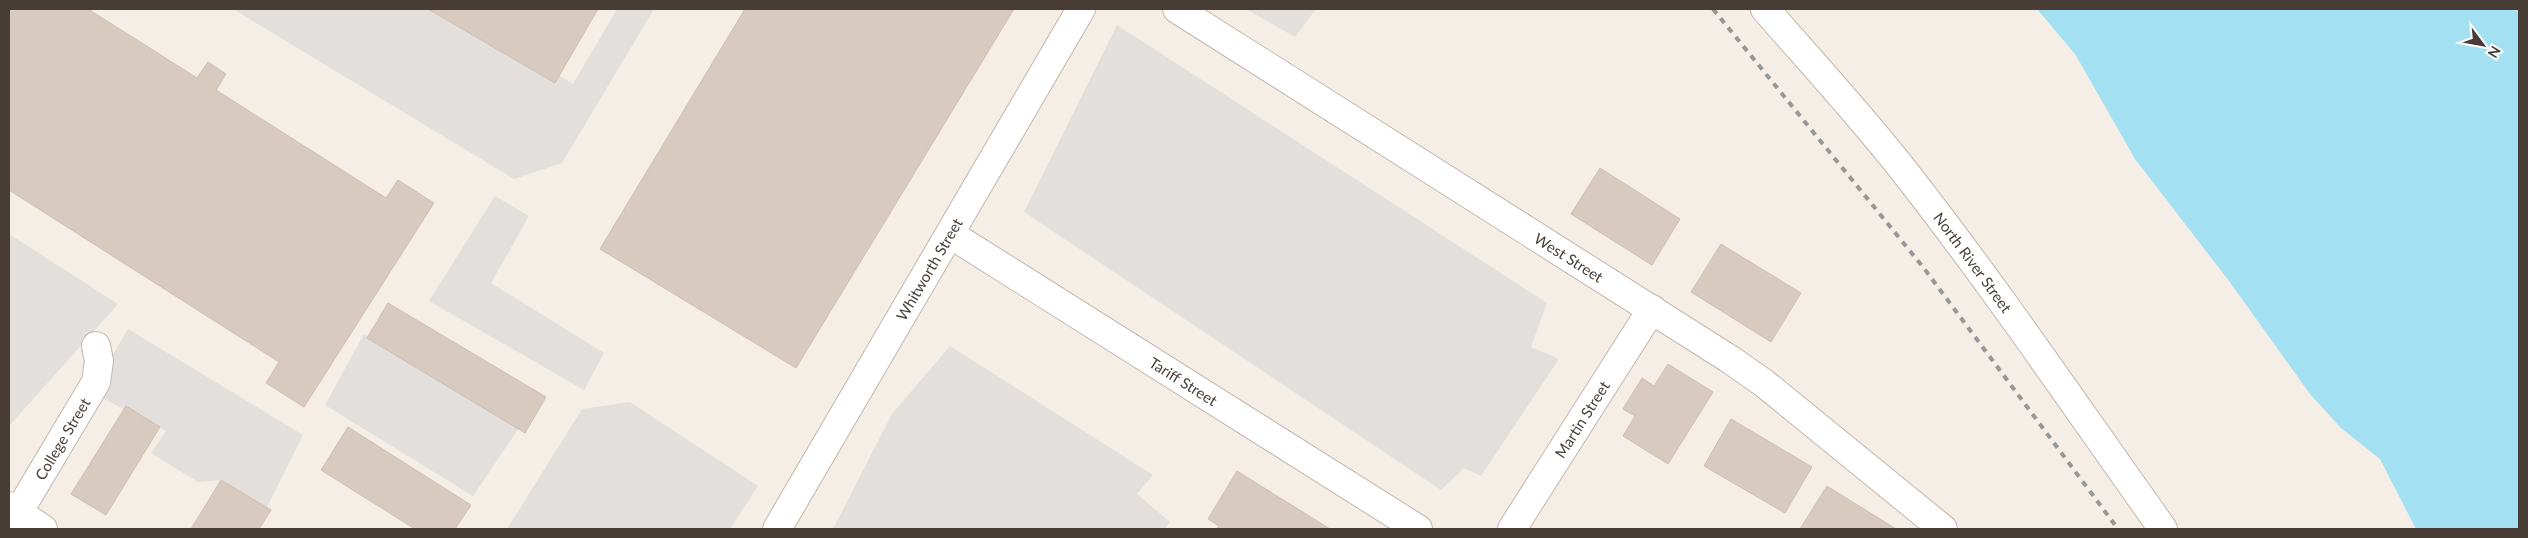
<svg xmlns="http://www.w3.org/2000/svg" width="2528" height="538" font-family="Lato,sans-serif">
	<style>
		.parking { fill: #e2dfdc }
		.water { fill: #a3e1f2 }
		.building { fill: #d9cabf; stroke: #d1bdb0 }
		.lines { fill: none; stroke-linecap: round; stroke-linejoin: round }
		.street-casing { stroke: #c3b6ad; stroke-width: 30 }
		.street { stroke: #fff; stroke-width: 28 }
		.rail { stroke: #979797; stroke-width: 4; stroke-dasharray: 6 6; stroke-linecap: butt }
		.labels { text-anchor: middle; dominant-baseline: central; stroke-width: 4; stroke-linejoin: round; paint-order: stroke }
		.street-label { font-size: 15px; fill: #473d36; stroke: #fff }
	</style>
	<rect width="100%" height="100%" fill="#f4eee7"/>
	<!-- parking -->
	<g class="parking">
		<polygon points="233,9 450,9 573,84 617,9 654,9 562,163 514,179"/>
		<polygon points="1246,9 1316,9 1295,37"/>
		<polygon points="1117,25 1547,303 1531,347 1559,359 1481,476 1464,468 1441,490 1024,212"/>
		<polygon points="495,196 529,216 491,283 604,353 584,390 429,301"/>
		<polygon points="9,234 118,304 9,426"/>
		<polygon points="128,329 303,435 267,507 221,480 198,482 151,453 166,431 91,392"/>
		<polygon points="364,334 523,422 473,496 325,405"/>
		<polygon points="950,346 1153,475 1137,494 1170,522 1165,529 833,529 892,414"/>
		<polygon points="630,402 758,486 730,529 507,529 582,409"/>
	</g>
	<!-- water -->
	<polygon class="water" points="2037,9 2519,9 2519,529 2416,529 2380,459 2341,428 2310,394 2229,281 2135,159 2075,54"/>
	<!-- building -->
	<g class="building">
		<polygon points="9,9 88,9 197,78 208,62 226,74 216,90 386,198 398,180 434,203 304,407 266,383 279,362 9,190"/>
		<polygon points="428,9 598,9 555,83"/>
		<polygon points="745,9 1014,9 796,368 600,249"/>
		<polygon points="1600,168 1680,219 1652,265 1571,214"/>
		<polygon points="1721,244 1801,293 1771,342 1691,292"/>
		<polygon points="388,303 546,397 525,433 367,338"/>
		<polygon points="1668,364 1713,392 1668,464 1623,436 1635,416 1623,409 1642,378 1654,386"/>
		<polygon points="126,406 160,427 106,515 71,494"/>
		<polygon points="1731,419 1812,467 1785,513 1704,466"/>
		<polygon points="348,427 471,505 455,529 415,529 321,470"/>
		<polygon points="1237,471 1330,529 1217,529 1219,526 1208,519"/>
		<polygon points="221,480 271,510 259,529 191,529"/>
		<polygon points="1827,486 1896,529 1800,529"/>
	</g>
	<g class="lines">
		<defs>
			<g id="street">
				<path id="s1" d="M1177 9 1731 360 1765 384 1943 529"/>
				<path id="s2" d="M1765 9C1813 64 1863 118 1908 176 1997 290 2079 411 2163 529"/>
				<path id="s3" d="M950 234 1418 529"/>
				<polyline points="9,506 43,529"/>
				<path id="s4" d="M9 528 96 382 99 361 96 346"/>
				<path id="s5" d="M777 529 1081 9"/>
				<path id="s6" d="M1512 529 1652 309"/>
			</g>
		</defs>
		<!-- street casing -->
		<use href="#street" class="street-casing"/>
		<!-- street -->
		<use href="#street" class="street"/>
		<!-- rail -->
		<polyline class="rail" points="1713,9 1923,267 2118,529"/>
	</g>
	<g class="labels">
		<!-- street labels -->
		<g class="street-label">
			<text stroke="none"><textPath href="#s1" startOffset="464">West Street</textPath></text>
			<text stroke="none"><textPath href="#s2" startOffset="328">North River Street</textPath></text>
			<text stroke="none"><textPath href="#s5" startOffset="301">Whitworth Street</textPath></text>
			<text stroke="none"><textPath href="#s3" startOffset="276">Tariff Street</textPath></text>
			<text stroke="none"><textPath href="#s6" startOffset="130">Martin Street</textPath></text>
			<text stroke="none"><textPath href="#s4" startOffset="104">College Street</textPath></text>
		</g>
	</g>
	<!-- border -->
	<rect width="2528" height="538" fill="none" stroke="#473d36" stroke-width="20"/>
	<!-- north arrow -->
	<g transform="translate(2483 45) rotate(122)" stroke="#ffffff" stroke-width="4" paint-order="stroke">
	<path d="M0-4L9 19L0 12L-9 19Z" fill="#473d36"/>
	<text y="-8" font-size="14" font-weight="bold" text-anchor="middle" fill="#473d36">N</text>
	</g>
</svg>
